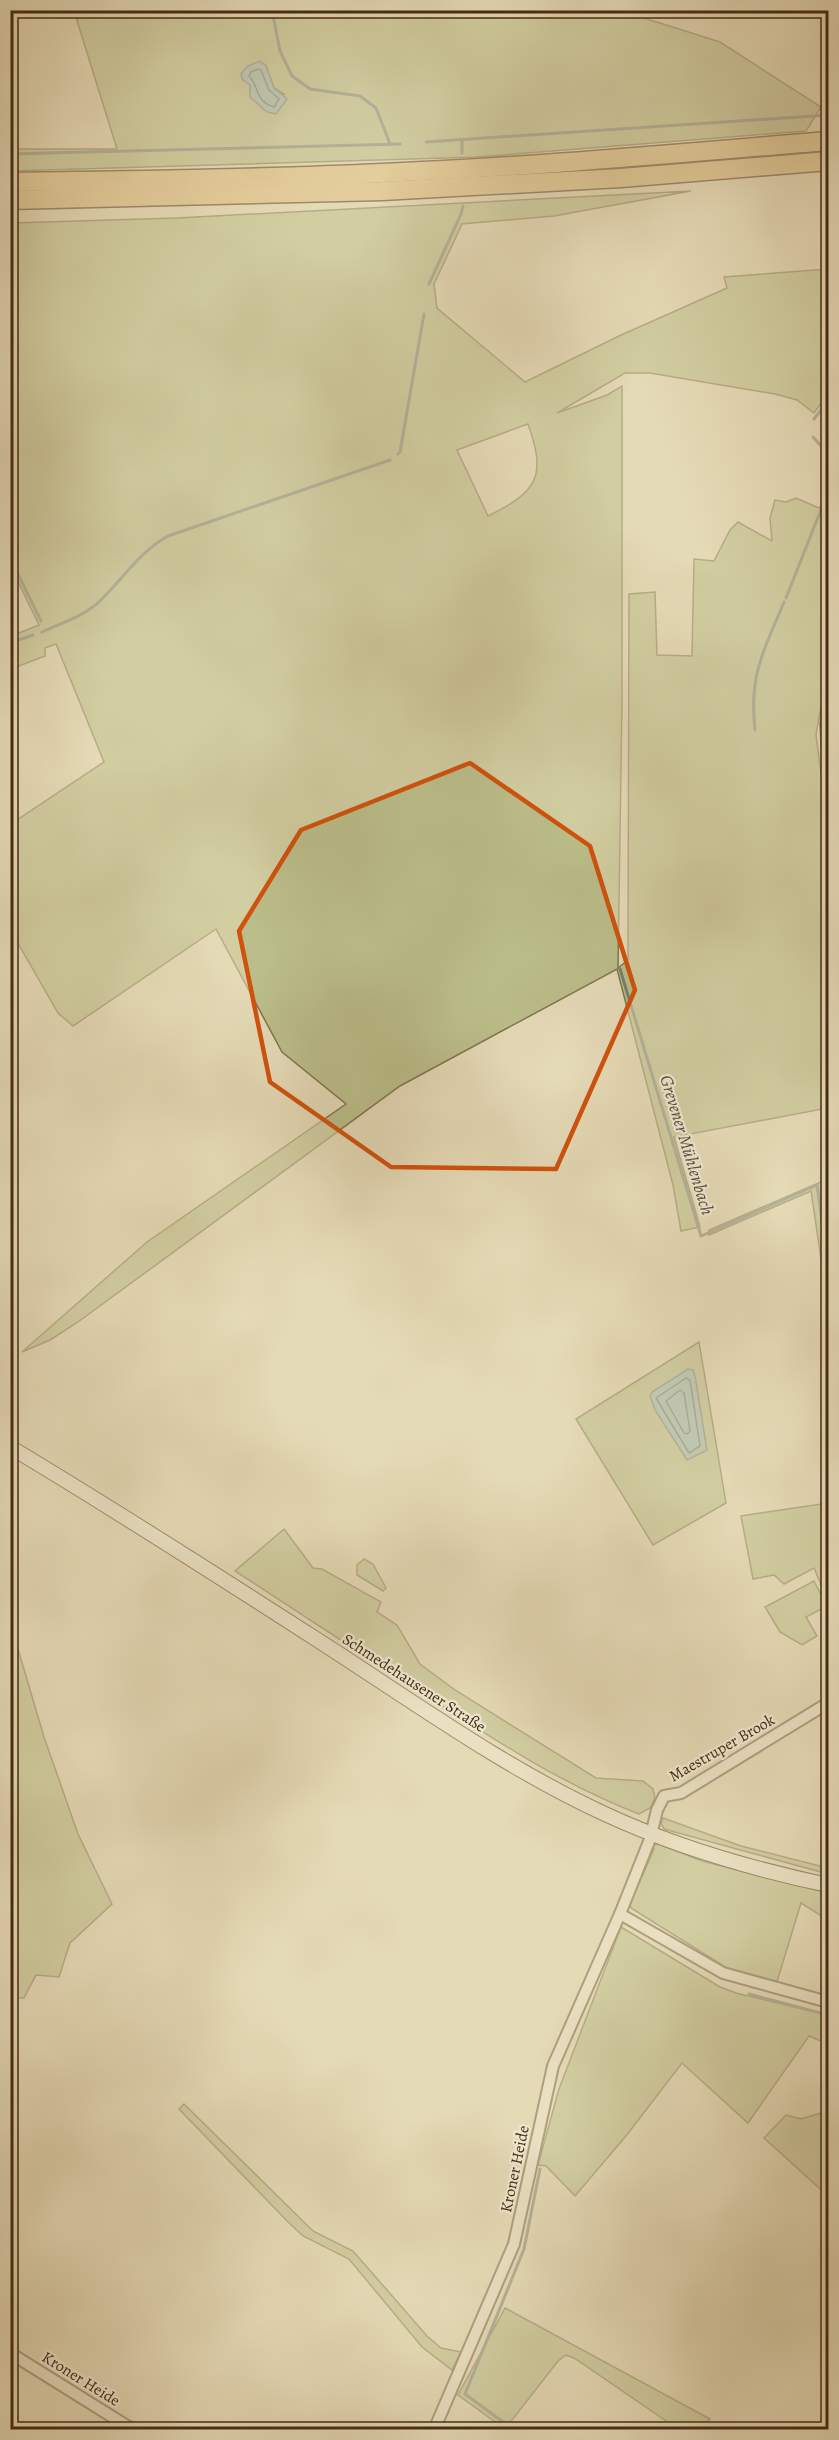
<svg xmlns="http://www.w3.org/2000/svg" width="839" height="2440" font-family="Alegreya,serif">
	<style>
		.green { fill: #bbbe8a; stroke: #80744e; stroke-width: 1.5; fill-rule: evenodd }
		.water { fill: #98b9b7; stroke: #778075; stroke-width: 1.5 }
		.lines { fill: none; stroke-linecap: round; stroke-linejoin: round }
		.shore { stroke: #6e7264; stroke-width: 1.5 }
		.stream { stroke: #778075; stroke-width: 3 }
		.minor-casing { stroke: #6d573b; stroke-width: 14 }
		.secondary-casing { stroke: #452b12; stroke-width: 16 }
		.motorway-casing { stroke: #452b12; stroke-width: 21 }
		.minor { stroke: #eee7d0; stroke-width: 10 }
		.secondary { stroke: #eee7d0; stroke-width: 14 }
		.motorway { stroke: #e2bd7c; stroke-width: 18 }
		.marked { fill: none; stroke: #d0520d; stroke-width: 4.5; stroke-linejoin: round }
		.labels { text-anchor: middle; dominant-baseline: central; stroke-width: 4.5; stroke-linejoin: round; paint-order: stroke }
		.street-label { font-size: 16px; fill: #452b12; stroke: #eee7d0 }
		.water-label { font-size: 18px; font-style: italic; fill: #5a4e3b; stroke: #eee7d0 }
	</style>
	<rect width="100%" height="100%" fill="#e5dab7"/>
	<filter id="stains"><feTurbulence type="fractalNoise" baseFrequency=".00333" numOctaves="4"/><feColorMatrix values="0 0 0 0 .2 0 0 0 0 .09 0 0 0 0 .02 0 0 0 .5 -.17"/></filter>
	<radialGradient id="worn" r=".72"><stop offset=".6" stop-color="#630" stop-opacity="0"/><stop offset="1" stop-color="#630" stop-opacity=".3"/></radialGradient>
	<!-- green -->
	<g class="green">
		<path d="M74 11H622L720 42 821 107 806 131 477 157 11 171 10 149H117ZM266 66 274 88 284 94 251 97 250 85Z"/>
		<path d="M691 191 554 216 462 224 434 284 437 308 525 382 619 336 727 288 724 277 828 269V394L814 413 797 400 775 394 650 373H625L557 413 607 395 622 386V702L618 968 628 960 629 594 655 592 657 655 692 656 694 559 714 561 730 530 738 522 772 541 770 518 775 500 786 502 796 498 819 508 828 499V664L816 735 828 824V1108L674 1137 700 1227 681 1231 673 1185 617 969 400 1086 78 1322 50 1340 22 1352 147 1242 346 1104 282 1052 216 929 73 1026 58 1013 11 931V824L104 762 56 644 45 648V656L11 669V636L39 625 11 567V223L177 218ZM528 424C547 477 537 492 488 516L457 450Z"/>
		<polygon points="828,1179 828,1187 823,1190 828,1224 828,1305 811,1191 709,1235 709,1230"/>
		<polygon points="699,1342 726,1503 653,1545 576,1419"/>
		<polygon points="828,1503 828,1601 814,1568 784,1584 774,1575 753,1579 741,1516"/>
		<path d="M284 1529 313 1568 322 1569 381 1602 377 1612 397 1625 420 1664 455 1690 596 1778 643 1781 653 1789 655 1798 650 1808 639 1814C561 1784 490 1737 419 1691 358 1651 296 1611 235 1571Z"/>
		<polygon points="364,1559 373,1564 386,1588 383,1591 357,1575 357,1565"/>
		<polygon points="814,1581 827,1606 806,1617 817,1636 802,1645 780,1632 765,1607"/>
		<polygon points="10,1622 44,1737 78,1834 112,1904 70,1943 59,1977 36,1975 24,1998 10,1998"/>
		<polygon points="663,1818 741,1846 828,1868 828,1874 664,1829 661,1824"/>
		<polygon points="658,1844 702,1861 828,1893 828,1920 801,1903 776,1985 730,1970 631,1908 630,1904 654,1849 652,1848 654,1845"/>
		<polygon points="621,1927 720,1987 736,1993 828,2015 828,2044 809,2036 748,2123 682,2063 626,2136 575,2196 546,2166 538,2165 559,2089"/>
		<polygon points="184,2104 313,2231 353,2251 427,2336 441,2348 461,2352 452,2370 422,2347 349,2259 303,2236 288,2222 179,2109"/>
		<polygon points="828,2111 828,2196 764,2138 786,2115 801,2119"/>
		<polygon points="505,2308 710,2419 699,2429 678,2429 574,2358 566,2355 558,2361 505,2429 458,2395"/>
	</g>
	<!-- water -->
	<g class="water">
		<polygon points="260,61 266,66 274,88 287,99 276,114 267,112 250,97 250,85 242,79 241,74 248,66"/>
		<polygon points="688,1369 693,1370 695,1376 707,1450 687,1460 655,1410 650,1396 652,1392"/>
	</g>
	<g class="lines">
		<!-- shore -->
		<g class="shore">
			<path d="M258 69 261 70 269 90 279 99 274 107C254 101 260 87 249 76L251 72Z"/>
			<polygon points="686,1378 690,1380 700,1446 689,1453 656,1398"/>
			<polygon points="680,1390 684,1393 690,1431 687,1434 684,1433 666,1401"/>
		</g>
		<!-- stream -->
		<g class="stream">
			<polyline points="272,10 280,51 292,76 310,89 360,96 376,108 390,144"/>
			<polyline points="462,141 462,153"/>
			<polyline points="426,142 828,115"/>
			<polyline points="10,154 400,144"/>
			<polyline points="429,284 461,214 463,206"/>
			<polyline points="814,419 828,401"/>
			<polyline points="813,437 828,454"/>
			<polyline points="398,454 400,452 424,314"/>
			<polyline points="10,558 41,621"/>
			<polyline points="786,598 828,492"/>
			<path d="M42 632C63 622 83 617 100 601 123 579 139 552 168 536L390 460"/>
			<polyline points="10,643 33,635"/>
			<path d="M755 730C754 719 753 707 754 696 755 663 772 632 784 602"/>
			<polyline points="620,969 701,1236 817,1185 828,1263"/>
			<polyline points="749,1994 828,2015"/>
			<polyline points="514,2430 465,2394 524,2249 540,2169"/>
		</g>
		<defs>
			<g id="minor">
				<polyline points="828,707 826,724 828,755"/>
				<polyline points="620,1914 723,1973 828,2002"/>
				<polyline points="10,2353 127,2426 136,2430"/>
				<polyline points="434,2430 514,2244 553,2066 620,1914 650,1839 657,1810 664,1796 681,1793 828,1703"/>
			</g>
			<path id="secondary" d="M10 1447C114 1509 215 1574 316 1639 411 1700 503 1767 605 1814 676 1847 752 1869 828 1885"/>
			<g id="motorway">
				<path d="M10 182C134 180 258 179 382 173 531 167 680 153 828 141"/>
				<polyline points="10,200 382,191 621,178 828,161"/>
			</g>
		</defs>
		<!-- minor casing -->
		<use href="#minor" class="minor-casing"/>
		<!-- secondary casing -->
		<use href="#secondary" class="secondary-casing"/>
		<!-- motorway casing -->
		<use href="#motorway" class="motorway-casing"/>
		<!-- minor -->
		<use href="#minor" class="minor"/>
		<!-- secondary -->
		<use href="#secondary" class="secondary"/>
		<!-- motorway -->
		<use href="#motorway" class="motorway"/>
	</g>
	<!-- marked area -->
	<path d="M0 0H839V2440H0ZM470 763 590 846 635 990 556 1169 391 1167 270 1082 239 931 301 830Z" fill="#e5dab7" fill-opacity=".55" fill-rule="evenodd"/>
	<path class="marked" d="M470 763 590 846 635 990 556 1169 391 1167 270 1082 239 931 301 830Z"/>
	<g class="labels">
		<!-- street labels -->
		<g class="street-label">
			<text transform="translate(414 1683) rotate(33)">Schmedehausener Straße</text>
			<text transform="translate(722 1748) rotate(-30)">Maestruper Brook</text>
			<text transform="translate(515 2169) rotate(-78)">Kroner Heide</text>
			<text transform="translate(81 2379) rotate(32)">Kroner Heide</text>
		</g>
		<!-- water labels -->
		<g class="water-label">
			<text transform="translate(687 1145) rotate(73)">Grevener Mühlenbach</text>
		</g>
	</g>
	<!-- margin -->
	<rect width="839" height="2440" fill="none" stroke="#e5dab7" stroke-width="36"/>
	<rect x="12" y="12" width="815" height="2416" fill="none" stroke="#452b12" stroke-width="3"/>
	<rect x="18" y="18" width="803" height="2404" fill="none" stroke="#452b12" stroke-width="1.5"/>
	<rect width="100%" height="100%" filter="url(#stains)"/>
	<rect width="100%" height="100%" fill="url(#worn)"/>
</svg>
